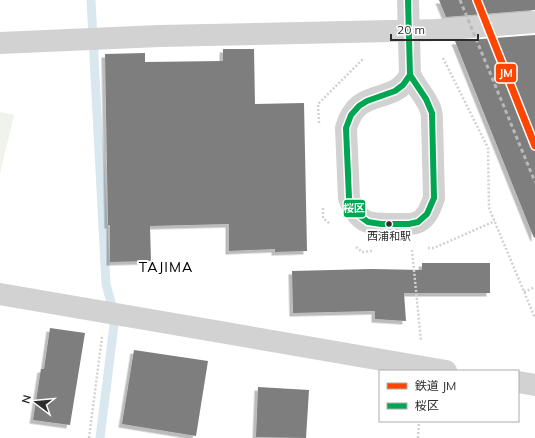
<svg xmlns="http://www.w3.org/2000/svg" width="535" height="438" font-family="Mulish,'Noto Sans JP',sans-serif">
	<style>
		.green { fill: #f0f3eb }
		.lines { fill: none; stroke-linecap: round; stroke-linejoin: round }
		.stream { stroke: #d9e8ef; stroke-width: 9 }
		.building { fill: #7e7e7e; filter: url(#shadow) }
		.path { stroke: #d2d2d2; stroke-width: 2.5; stroke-dasharray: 2 2; stroke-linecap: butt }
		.minor { stroke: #d2d2d2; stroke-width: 22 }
		.rail { stroke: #b9b9b9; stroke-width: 3; stroke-dasharray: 4 3; stroke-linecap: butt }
		.bus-1-casing { stroke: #fff; stroke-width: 9 }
		.bus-1 { stroke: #00a651; stroke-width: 6 }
		.rail-1-casing { stroke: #fff; stroke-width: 10 }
		.rail-1 { stroke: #ff4500; stroke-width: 7 }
		.bus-dot { fill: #2d2d2d; stroke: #fff; stroke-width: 1.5 }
		.labels { text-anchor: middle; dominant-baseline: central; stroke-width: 4; stroke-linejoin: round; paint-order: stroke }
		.bus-label { font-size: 11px; fill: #2d2d2d; stroke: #fff }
		.quarter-label { font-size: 14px; letter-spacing: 1px; fill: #000; stroke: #fff }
		.line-badge { stroke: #fff; stroke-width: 1.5 }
		.badge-label { font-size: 11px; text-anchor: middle; font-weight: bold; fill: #fff }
	</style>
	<defs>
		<filter id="shadow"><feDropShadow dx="-3.5" dy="3.5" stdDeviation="0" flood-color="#0004"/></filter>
	</defs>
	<rect width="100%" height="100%" fill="#fff"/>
	<!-- green -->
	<polygon class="green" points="0,112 14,115 0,174"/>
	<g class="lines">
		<!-- stream -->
		<polyline class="stream" points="91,0 106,284 115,317 100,438"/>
	</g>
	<!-- building -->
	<g class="building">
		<polygon points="439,0 535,0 535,10 446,17"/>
		<polygon points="535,35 535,237 534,238 455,41"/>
		<polygon points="223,49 254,49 255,104 304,103 307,251 275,252 275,249 229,251 229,224 150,226 151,261 110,262 110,225 108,225 105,54 145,53 145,62 223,61"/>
		<polygon points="422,263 490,263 490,293 404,293 406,321 375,319 375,311 293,313 292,271 372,269 422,270"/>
		<polygon points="50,328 85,333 70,425 33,420 41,369 44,369"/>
		<polygon points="134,350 208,361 196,436 122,424"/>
		<polygon points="258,387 309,390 306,438 256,437"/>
	</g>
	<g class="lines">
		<!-- path -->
		<g class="path">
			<polyline points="443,58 488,148 489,208 535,318"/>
			<polyline points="319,123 318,104 363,59"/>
			<polyline points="323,208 323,218 330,224"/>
			<polyline points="356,247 362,252 372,251"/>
			<polyline points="428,248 434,248 495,221"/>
			<polyline points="412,250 421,341"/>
			<polyline points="524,292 535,287"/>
			<polyline points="89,438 102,337"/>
			<polyline points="418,438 419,421"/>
		</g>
		<!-- minor -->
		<g class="minor">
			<path d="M408 0 410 75C416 87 425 96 430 108 432 112 432 117 432 121L434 198C431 206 428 216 420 221 414 225 405 224 398 224 372 224 359 227 349 198L346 128C358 85 393 107 410 75"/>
			<polyline points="0,43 159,36 437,30 535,22"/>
			<polyline points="0,294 446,371"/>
			<polyline points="518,382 535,385"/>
		</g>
		<!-- rail -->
		<polyline class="rail" points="460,0 535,182"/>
		<defs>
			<g id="bus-1">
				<polyline points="408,0 410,75"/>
				<polygon points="410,75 426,99 432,113 434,198 427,214 418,222 409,224 381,224 368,222 357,214 349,198 346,128 351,115 359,106 367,101 395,91 403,85"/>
			</g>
		</defs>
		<!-- bus-1 casing -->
		<use href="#bus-1" class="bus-1-casing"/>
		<!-- bus-1 -->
		<use href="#bus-1" class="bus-1"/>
		<defs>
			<polyline id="rail-1" points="477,0 535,146"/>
		</defs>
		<!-- rail-1 casing -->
		<use href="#rail-1" class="rail-1-casing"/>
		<!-- rail-1 -->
		<use href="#rail-1" class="rail-1"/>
	</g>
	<!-- markers -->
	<circle class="bus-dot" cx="389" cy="224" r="3.5"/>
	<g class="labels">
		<!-- bus labels -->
		<g class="bus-label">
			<text x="389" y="236">西浦和駅</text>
		</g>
		<!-- quarter labels -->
		<g class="quarter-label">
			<text x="166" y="267">TAJIMA</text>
		</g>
	</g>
	<g class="line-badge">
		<rect x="495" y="63" width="22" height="20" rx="4" fill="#ff4500"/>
		<rect x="343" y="199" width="23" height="19" rx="4" fill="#00a651"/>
	</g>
	<g class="badge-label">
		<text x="506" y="77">JM</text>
		<text x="354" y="212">桜区</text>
	</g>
	<!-- legend -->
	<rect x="379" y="370" width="140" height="52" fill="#ffffff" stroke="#ababab"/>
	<rect x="387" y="383" width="20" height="6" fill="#ff4500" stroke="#ababab"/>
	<text x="415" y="390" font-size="12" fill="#2d2d2d">鉄道 JM</text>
	<rect x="387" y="403" width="20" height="6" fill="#00a651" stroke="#ababab"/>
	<text x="415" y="410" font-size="12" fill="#2d2d2d">桜区</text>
	<!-- north arrow -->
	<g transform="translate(36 402) rotate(286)" stroke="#ffffff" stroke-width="3" paint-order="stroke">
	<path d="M0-3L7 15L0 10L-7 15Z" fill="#2d2d2d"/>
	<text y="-6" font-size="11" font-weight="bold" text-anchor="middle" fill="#2d2d2d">N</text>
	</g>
	<!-- scale -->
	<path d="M391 34v6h87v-6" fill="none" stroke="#2d2d2d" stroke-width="2"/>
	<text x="397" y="34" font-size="12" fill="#2d2d2d" stroke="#ffffff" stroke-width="3" paint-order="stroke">20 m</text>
</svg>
